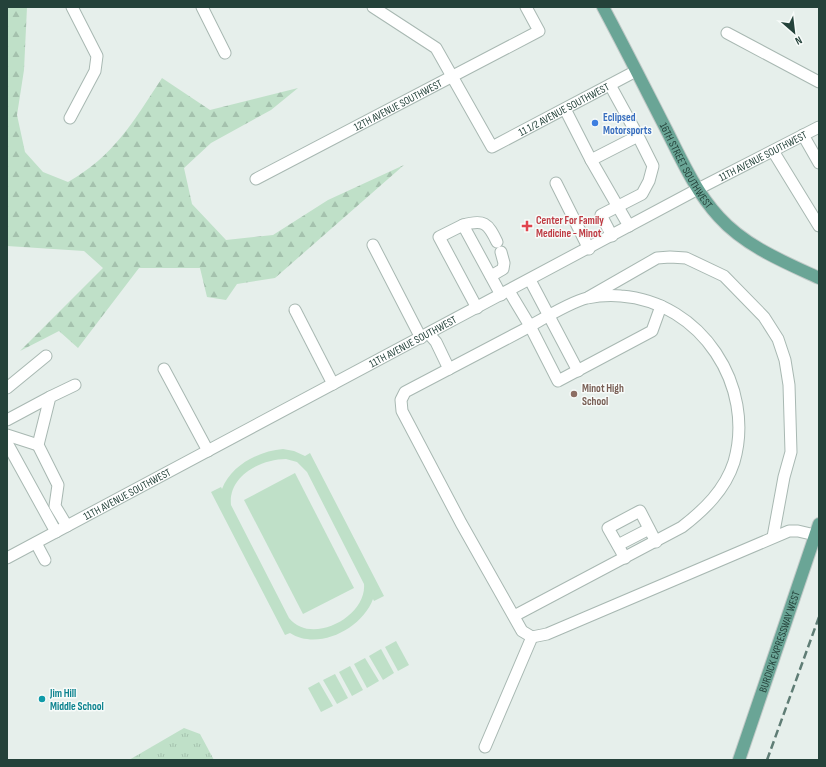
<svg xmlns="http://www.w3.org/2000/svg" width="826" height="767" font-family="'Sofia Sans Condensed',sans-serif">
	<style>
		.grass { fill: url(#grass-tufts) }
		.forest { fill: url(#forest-firs) }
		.pitch { fill: #bfe0c8; fill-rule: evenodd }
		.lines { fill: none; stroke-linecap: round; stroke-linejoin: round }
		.minor-casing { stroke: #a8b8b2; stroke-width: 13 }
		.major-casing { stroke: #c2cac8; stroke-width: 14 }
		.minor { stroke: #fff; stroke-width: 11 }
		.major { stroke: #6aa596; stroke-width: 12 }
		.rail { stroke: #5f7d75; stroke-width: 2.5; stroke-dasharray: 8 4; stroke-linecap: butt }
		.shop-dot { fill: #3f7fe0; stroke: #f7fbf9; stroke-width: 1.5 }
		.health-dot { fill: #e0444e; stroke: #f7fbf9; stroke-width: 1.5 }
		.education-dot { fill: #8d6e63; stroke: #f7fbf9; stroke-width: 1.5 }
		.culture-dot { fill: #0f9aa8; stroke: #f7fbf9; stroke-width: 1.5 }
		.labels { text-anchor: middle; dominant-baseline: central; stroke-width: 3; stroke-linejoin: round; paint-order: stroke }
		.street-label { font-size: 11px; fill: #24423a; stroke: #f7fbf9 }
		.shop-label { font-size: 11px; font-weight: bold; fill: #366cbe; stroke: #f7fbf9; text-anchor: start }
		.health-label { font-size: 11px; font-weight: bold; fill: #be3a42; stroke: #f7fbf9; text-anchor: start }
		.education-label { font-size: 11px; font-weight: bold; fill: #785e54; stroke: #f7fbf9; text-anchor: start }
		.culture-label { font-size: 11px; font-weight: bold; fill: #0d838f; stroke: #f7fbf9; text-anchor: start }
	</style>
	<defs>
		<pattern id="grass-tufts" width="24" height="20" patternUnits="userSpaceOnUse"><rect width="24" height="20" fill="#bfe0c8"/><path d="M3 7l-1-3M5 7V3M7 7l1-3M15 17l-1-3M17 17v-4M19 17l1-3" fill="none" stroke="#a4c1ad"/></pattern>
		<pattern id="forest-firs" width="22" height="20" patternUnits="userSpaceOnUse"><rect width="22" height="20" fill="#bfe0c8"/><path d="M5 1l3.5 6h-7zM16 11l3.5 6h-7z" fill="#a4c1ad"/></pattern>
	</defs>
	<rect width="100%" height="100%" fill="#e6efeb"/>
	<!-- grass -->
	<polygon class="grass" points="184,728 200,734 214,760 129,760"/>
	<!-- forest -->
	<path class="forest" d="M7 7H27L24 70 17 115 25 152 43 172 68 182C114 156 133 122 162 78L210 110 298 88 271 110 211 143 184 168 192 204 226 240 273 235 328 200 404 165 275 278 237 284 226 300 207 297 200 268H139L78 348 59 331 20 351 103 268 84 251 7 246Z"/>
	<!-- pitch -->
	<g class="pitch">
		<path d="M283 449 294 451 305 456 310 453 384 596 374 601 373 599C362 629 318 651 290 633L285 635 211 492 221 487 222 489C231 465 259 451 283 449ZM286 459 297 462 307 472 364 584C367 617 311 646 289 618L231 505C228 476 261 459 286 459Z"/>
		<polygon points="295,473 354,588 303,614 244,500"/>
		<polygon points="396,641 409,665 398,671 385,647"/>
		<polygon points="381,649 394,673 383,680 369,656"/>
		<polygon points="365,658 379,681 367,688 354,664"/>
		<polygon points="350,666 363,690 352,696 339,672"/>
		<polygon points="335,674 348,698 337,704 323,680"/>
		<polygon points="319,682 333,706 321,712 308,688"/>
	</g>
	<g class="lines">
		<defs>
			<g id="minor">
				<polyline points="202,7 225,53"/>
				<path id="s1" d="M373 7 436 48 492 147 636 71"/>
				<polyline points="727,33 819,82"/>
				<polyline points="565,109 591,160 629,226"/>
				<polyline points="70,118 95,71 97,56 72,7"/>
				<polyline points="803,135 819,163"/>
				<polyline points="773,151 819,226"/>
				<polyline points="591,160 638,136 610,85"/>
				<path id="s2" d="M256 179 539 31 526 7"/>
				<polyline points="556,183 589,249"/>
				<path d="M463 225C484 219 488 223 497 242"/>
				<polyline points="612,236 601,215 642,194 649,181 653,166 638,136"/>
				<polyline points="373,245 421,338"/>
				<polyline points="491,276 503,269 504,263 501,252"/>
				<polyline points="530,280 578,371"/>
				<polyline points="509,291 530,326 558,381 652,331 661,306"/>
				<polyline points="589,297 657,258 670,257 686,258 724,276 764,317 778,339 785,360 789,385 791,452 784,477 773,537"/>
				<polyline points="477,308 439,237 463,225 501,295"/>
				<polyline points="295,310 333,384"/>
				<polyline points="429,334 436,342 449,369"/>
				<polyline points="164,369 208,451"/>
				<polyline points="7,388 46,356"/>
				<polyline points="7,420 50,397"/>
				<polyline points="7,435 38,445"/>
				<polyline points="7,443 56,532"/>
				<polyline points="67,526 55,506 58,485 38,445 50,397 75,385"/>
				<polyline points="36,543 45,560"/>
				<polyline points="618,545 649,529"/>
				<path id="s3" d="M7 558 698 189 819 127"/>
				<polyline points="625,558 608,528 640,511 656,542"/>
				<path d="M514 616 682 527C704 510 725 490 734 462 756 386 701 302 621 296 611 295 597 296 587 298 570 302 541 320 525 329 485 350 445 371 405 392L401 400 402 411 461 523 522 631 532 637 547 634 789 531H798L815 535"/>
				<polyline points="485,747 532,637"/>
			</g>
			<g id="major">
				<path id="s4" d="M603 7C625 48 646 90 667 131 682 161 696 192 719 217 745 246 784 262 819 278"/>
				<path id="s5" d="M739 760 819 524"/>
			</g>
		</defs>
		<!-- minor casing -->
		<use href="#minor" class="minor-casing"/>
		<!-- major casing -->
		<use href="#major" class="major-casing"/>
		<!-- minor -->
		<use href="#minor" class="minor"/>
		<!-- major -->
		<use href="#major" class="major"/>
		<!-- rail -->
		<polyline class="rail" points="767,760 819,617"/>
	</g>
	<!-- markers -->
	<circle class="shop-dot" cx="595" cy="123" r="4"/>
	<path class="health-dot" d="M525 220h4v4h4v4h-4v4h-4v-4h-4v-4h4z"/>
	<circle class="education-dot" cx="574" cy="394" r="4"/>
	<circle class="culture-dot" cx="42" cy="699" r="4"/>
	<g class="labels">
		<!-- street labels -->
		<g class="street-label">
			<text stroke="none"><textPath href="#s2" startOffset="160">12TH AVENUE SOUTHWEST</textPath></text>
			<text stroke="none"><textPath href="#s1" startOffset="270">11 1/2 AVENUE SOUTHWEST</textPath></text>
			<text stroke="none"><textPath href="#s3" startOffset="856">11TH AVENUE SOUTHWEST</textPath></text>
			<text stroke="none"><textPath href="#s4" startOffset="179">16TH STREET SOUTHWEST</textPath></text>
			<text stroke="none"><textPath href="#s3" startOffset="460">11TH AVENUE SOUTHWEST</textPath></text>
			<text stroke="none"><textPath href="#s3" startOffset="136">11TH AVENUE SOUTHWEST</textPath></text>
			<text stroke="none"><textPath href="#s5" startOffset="125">BURDICK EXPRESSWAY WEST</textPath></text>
		</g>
		<!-- shop labels -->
		<g class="shop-label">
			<text x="603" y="117">Eclipsed<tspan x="603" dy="13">Motorsports</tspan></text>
		</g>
		<!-- health labels -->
		<g class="health-label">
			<text x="536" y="220">Center For Family<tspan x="536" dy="13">Medicine - Minot</tspan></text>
		</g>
		<!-- education labels -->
		<g class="education-label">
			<text x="582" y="388">Minot High<tspan x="582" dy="13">School</tspan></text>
		</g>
		<!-- culture labels -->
		<g class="culture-label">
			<text x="50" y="693">Jim Hill<tspan x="50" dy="13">Middle School</tspan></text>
		</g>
	</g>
	<!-- border -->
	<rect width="826" height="767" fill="none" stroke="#24423a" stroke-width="16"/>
	<!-- north arrow -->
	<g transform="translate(794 32) rotate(152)" stroke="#f7fbf9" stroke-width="3" paint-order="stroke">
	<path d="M0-3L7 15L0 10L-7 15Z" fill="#24423a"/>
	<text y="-6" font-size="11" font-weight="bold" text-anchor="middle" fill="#24423a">N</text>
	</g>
</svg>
